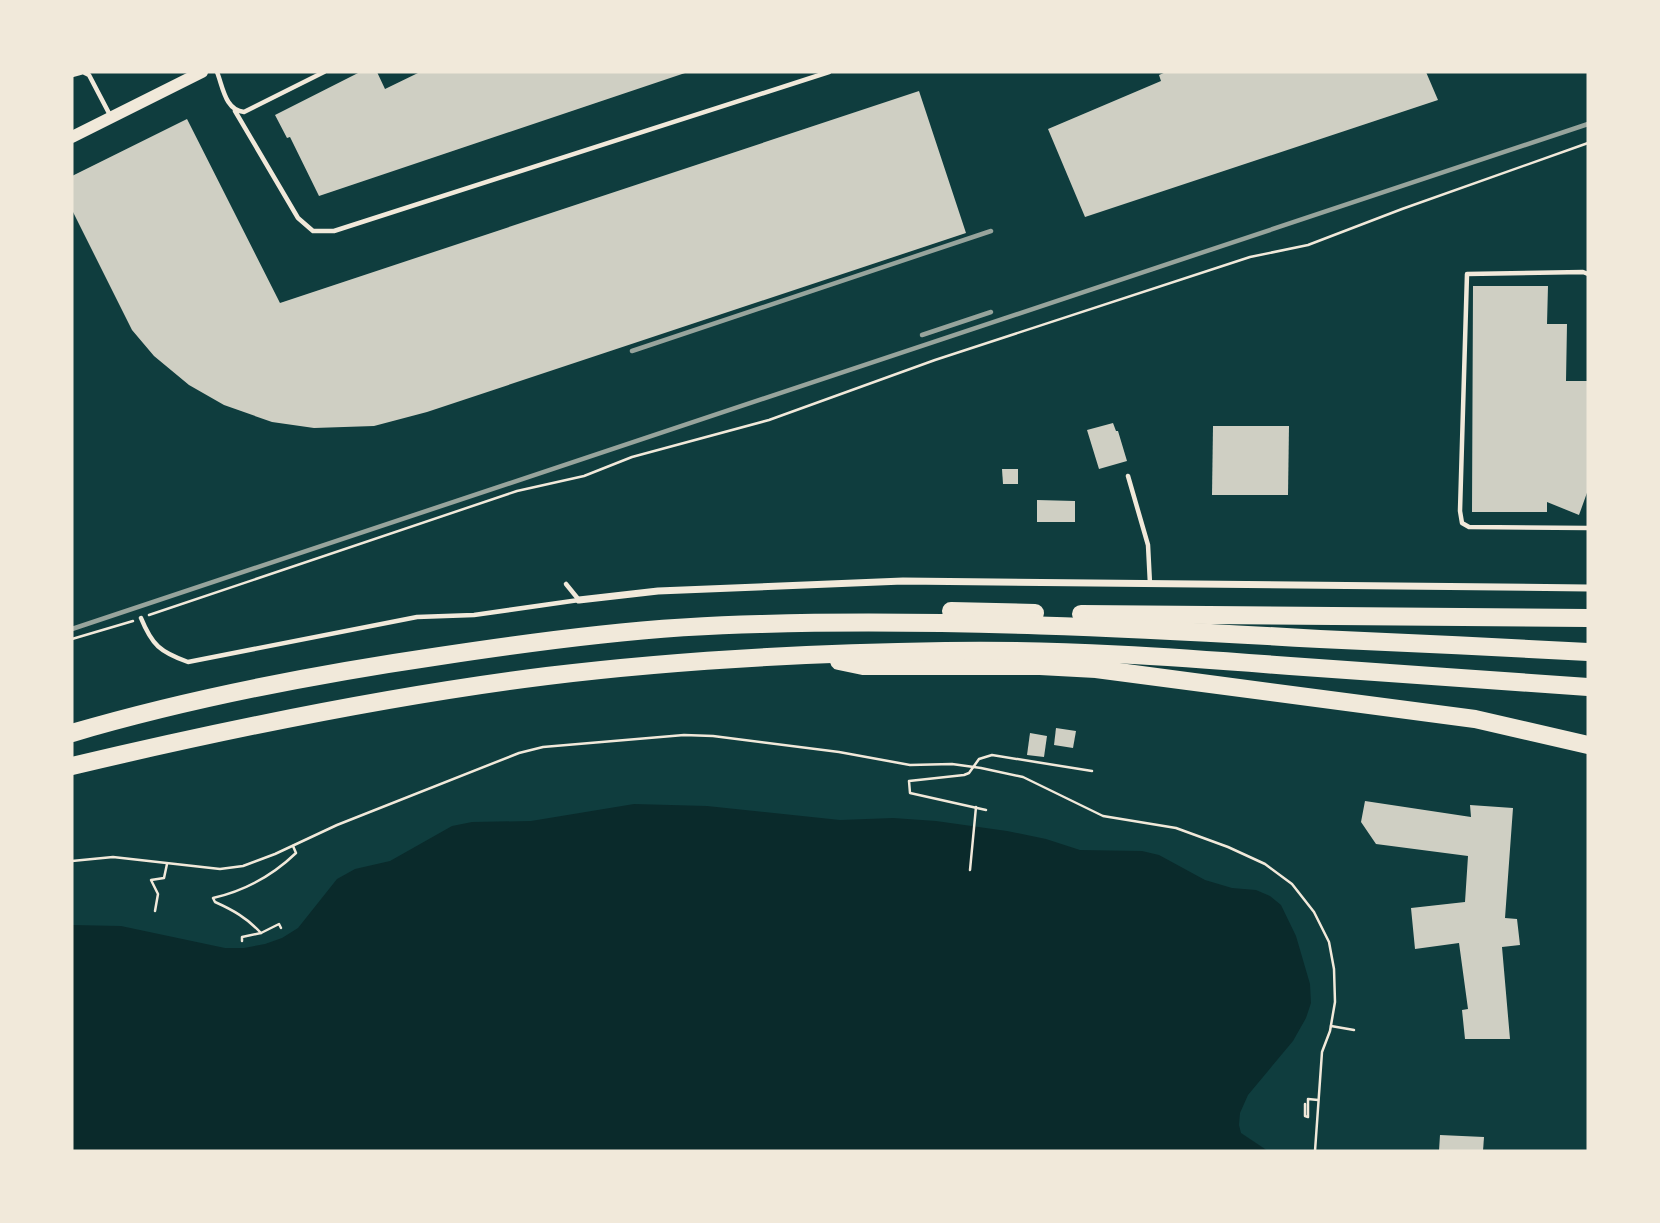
<svg xmlns="http://www.w3.org/2000/svg" width="1660" height="1223" font-family="'Times New Roman',serif">
	<style>
		.water { fill: #0a2a2b }
		.building { fill: #cfcfc3 }
		.lines { fill: none; stroke-linecap: round; stroke-linejoin: round }
		.path { stroke: #f1e9da; stroke-width: 2.5 }
		.service { stroke: #f1e9da; stroke-width: 4.5 }
		.minor { stroke: #f1e9da; stroke-width: 7 }
		.tertiary { stroke: #f1e9da; stroke-width: 12 }
		.motorway { stroke: #f1e9da; stroke-width: 18 }
		.rail { stroke: #97a49c; stroke-width: 4.5 }
	</style>
	<rect width="100%" height="100%" fill="#0f3d3e"/>
	<!-- water -->
	<polygon class="water" points="634,804 707,806 840,820 893,818 936,821 1007,831 1046,839 1080,850 1142,851 1159,855 1205,880 1232,888 1256,890 1270,896 1281,905 1296,936 1310,984 1311,1003 1306,1018 1293,1041 1248,1095 1240,1113 1239,1125 1241,1133 1268,1151 72,1151 72,925 121,926 225,948 244,948 265,944 282,938 298,928 337,879 355,869 390,861 452,826 472,822 531,821"/>
	<!-- building -->
	<g class="building">
		<polygon points="360,72 377,72 385,89 420,72 688,72 319,196 290,137 287,138 275,115"/>
		<polygon points="1166,72 1426,72 1438,100 1085,217 1048,129 1161,81 1159,75"/>
		<polygon points="919,91 966,233 427,412 374,426 314,428 272,422 224,405 189,385 154,356 132,330 72,210 72,176 187,119 280,303"/>
		<polygon points="1473,286 1548,286 1547,324 1567,324 1566,381 1588,381 1588,490 1579,515 1547,502 1547,512 1472,512"/>
		<polygon points="1113,423 1116,431 1118,431 1127,461 1099,469 1087,430"/>
		<polygon points="1213,426 1289,426 1288,495 1212,495"/>
		<polygon points="1002,469 1018,469 1018,484 1003,484"/>
		<polygon points="1037,500 1075,501 1075,522 1037,522"/>
		<polygon points="1056,728 1076,731 1073,748 1054,745"/>
		<polygon points="1030,733 1047,736 1044,757 1027,755"/>
		<polygon points="1365,801 1471,817 1470,805 1513,808 1505,918 1517,919 1520,945 1502,947 1510,1039 1465,1039 1462,1010 1468,1009 1459,943 1415,949 1411,908 1465,902 1468,856 1376,844 1361,822"/>
		<polygon points="1440,1135 1484,1137 1483,1151 1439,1151"/>
	</g>
	<g class="lines">
		<!-- path -->
		<g class="path">
			<polyline points="149,615 517,491 584,476 632,457 769,420 935,360 1250,257 1308,245 1402,209 1588,143"/>
			<polyline points="72,639 133,621"/>
			<polyline points="986,810 910,793 909,781 964,775 969,773 979,759 992,755 1092,771"/>
			<polyline points="72,861 113,857 220,869 243,866 275,854 337,825 519,753 543,747 684,735 713,736 839,752 910,765 952,764 981,768 1023,777 1103,816 1176,828 1228,847 1265,864 1292,884 1314,912 1329,942 1334,969 1335,1002 1330,1031 1322,1052 1315,1151"/>
			<polyline points="970,870 976,807"/>
			<polyline points="155,911 158,894 151,880 164,878 167,864"/>
			<path d="M261 933C247 918 233 910 215 902L213 898C244 891 273 875 296 853L293 846"/>
			<polyline points="242,941 242,937 261,933 279,924 281,928"/>
			<polyline points="1331,1026 1354,1030"/>
			<polyline points="1305,1104 1305,1116 1308,1117 1308,1099 1318,1100"/>
		</g>
		<!-- service -->
		<g class="service">
			<path d="M217 72C223 87 225 110 244 112L324 72"/>
			<polyline points="72,75 83,72 89,75 111,117"/>
			<polyline points="235,111 298,218 313,231 334,231 829,72"/>
			<polyline points="1588,274 1583,272 1467,274 1460,511 1462,523 1469,527 1588,528"/>
			<polyline points="1128,476 1148,545 1150,584"/>
			<polyline points="566,584 579,600"/>
			<path d="M141 618C152 645 160 652 188 662L417 617 474 615 579 600"/>
		</g>
		<!-- minor -->
		<polyline class="minor" points="579,600 658,591 903,581 1588,588"/>
		<!-- tertiary -->
		<polyline class="tertiary" points="72,137 202,72"/>
		<!-- motorway -->
		<g class="motorway">
			<polyline points="951,611 1035,613"/>
			<polyline points="1081,614 1588,618"/>
			<polyline points="839,661 863,666 1040,666 1096,669 1475,719 1588,745"/>
			<path d="M72 733C191 698 317 674 440 656 546 640 653 626 760 624 947 619 1133 628 1320 639 1409 643 1499 647 1588 652"/>
			<path d="M72 766C228 729 387 696 547 676 678 660 812 653 945 651 1060 649 1175 657 1290 666 1389 673 1489 680 1588 687"/>
		</g>
		<!-- rail -->
		<g class="rail">
			<polyline points="922,335 991,312"/>
			<polyline points="632,351 991,231"/>
			<polyline points="72,629 1588,124"/>
		</g>
	</g>
	<!-- border -->
	<rect width="1660" height="1223" fill="none" stroke="#f1e9da" stroke-width="147"/>
</svg>
